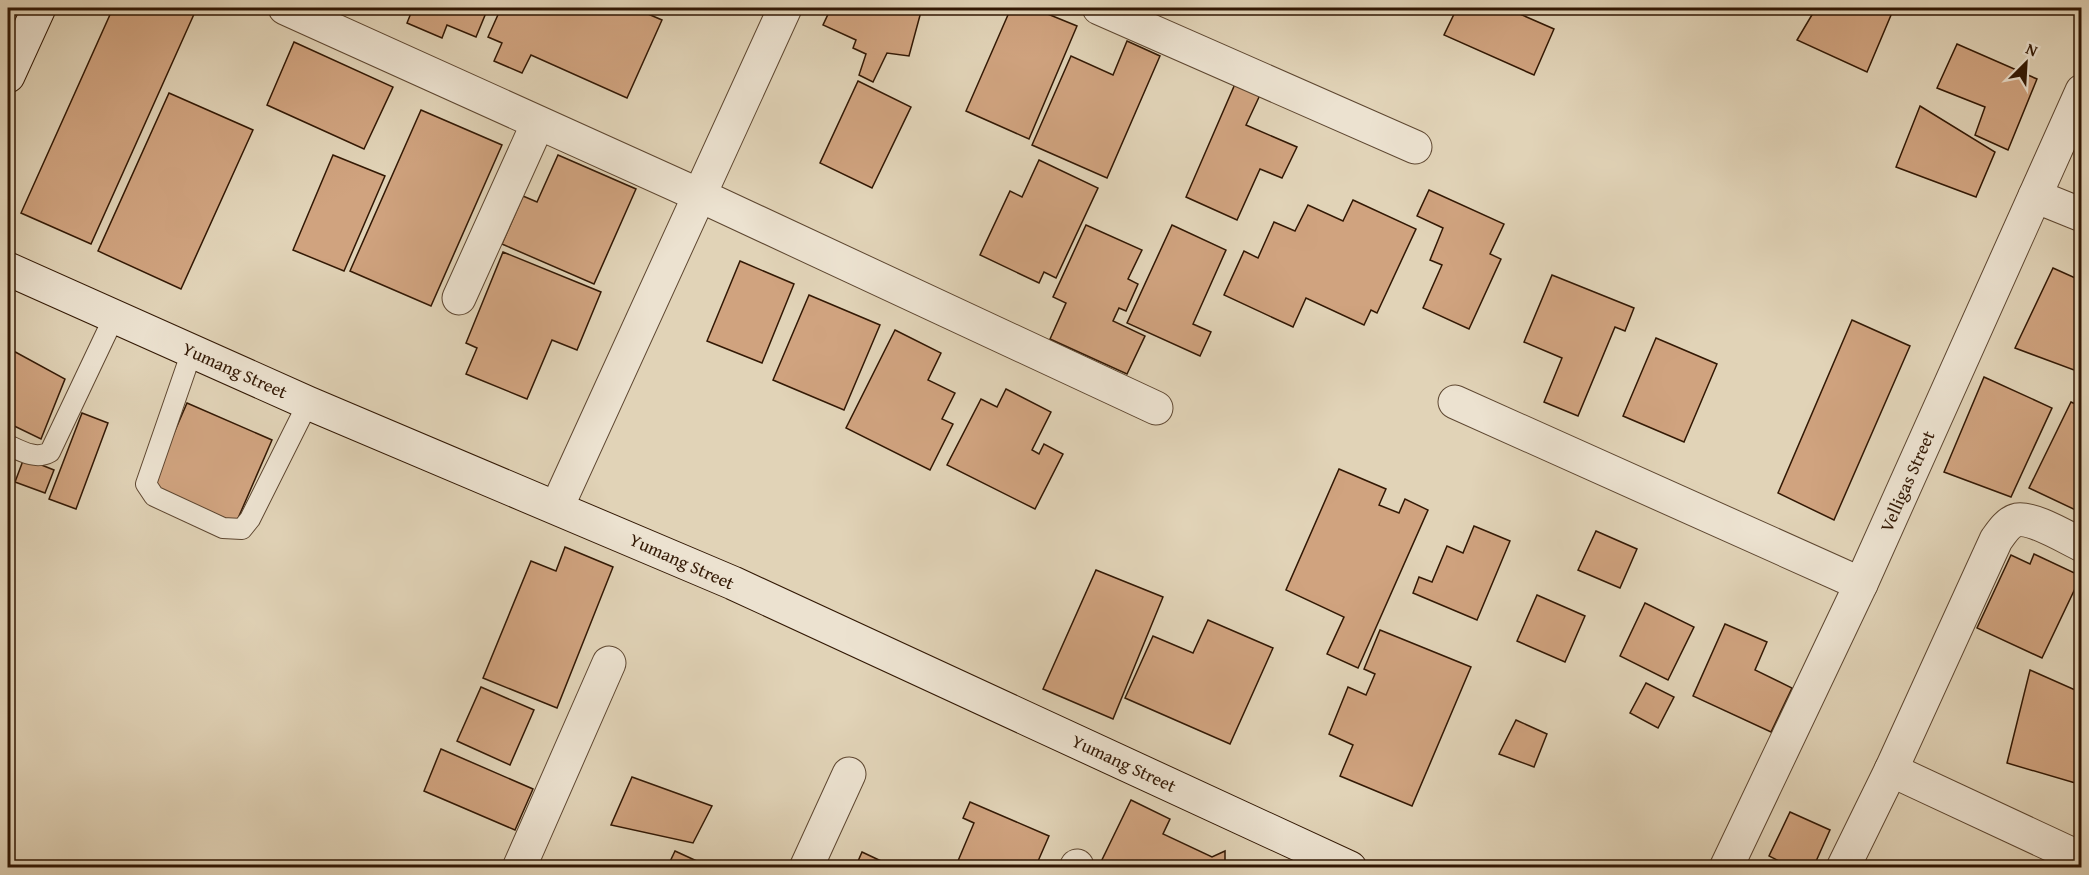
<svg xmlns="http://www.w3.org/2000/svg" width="2089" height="875" font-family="'Gentium Book Plus',serif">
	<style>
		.building { fill: #d0a37f; stroke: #321804; stroke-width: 1.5 }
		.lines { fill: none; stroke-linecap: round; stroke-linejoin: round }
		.lane-casing { stroke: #5e4731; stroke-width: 22 }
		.street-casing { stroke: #5e4731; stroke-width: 35 }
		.secondary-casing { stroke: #321804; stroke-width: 35 }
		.lane { stroke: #ece2d0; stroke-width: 20 }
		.street { stroke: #ece2d0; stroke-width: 33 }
		.secondary { stroke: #ece2d0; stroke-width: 33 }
		.labels { text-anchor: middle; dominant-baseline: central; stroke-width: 5; stroke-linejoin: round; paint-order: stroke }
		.street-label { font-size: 18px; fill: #321804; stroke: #ece2d0 }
	</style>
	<rect width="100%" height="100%" fill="#e1d3b7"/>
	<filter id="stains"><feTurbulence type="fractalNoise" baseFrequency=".00333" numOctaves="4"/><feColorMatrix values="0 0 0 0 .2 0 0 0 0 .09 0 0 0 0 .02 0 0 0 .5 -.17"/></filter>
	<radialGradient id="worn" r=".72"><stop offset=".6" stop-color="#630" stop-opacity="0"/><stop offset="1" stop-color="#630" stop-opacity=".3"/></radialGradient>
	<!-- building -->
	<g class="building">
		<polygon points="113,8 185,8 195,12 91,244 21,213"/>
		<polygon points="413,8 488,8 476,37 447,25 442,38 407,23"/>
		<polygon points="501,8 634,8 662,20 627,98 531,55 522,73 494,61 502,43 488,37"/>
		<polygon points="831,8 922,8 909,56 887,53 873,82 859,75 866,54 853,48 856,40 823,25"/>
		<polygon points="1011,8 1033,8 1077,26 1029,139 966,111"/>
		<polygon points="1457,8 1506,8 1554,29 1534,75 1444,35"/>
		<polygon points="1816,8 1894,8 1867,72 1797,40"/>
		<polygon points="1127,41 1160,56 1107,178 1032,145 1071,56 1113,75"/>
		<polygon points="294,42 393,87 364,149 267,105"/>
		<polygon points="1957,44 2037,79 2008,150 1975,135 1985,107 1937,88"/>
		<polygon points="858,81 911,107 872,188 820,163"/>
		<polygon points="1235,84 1260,95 1246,125 1297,147 1282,178 1260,169 1237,220 1186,197"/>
		<polygon points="169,93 253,130 181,289 98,251"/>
		<polygon points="1920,106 1995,152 1976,197 1896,167"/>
		<polygon points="421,110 502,145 431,306 350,271"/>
		<polygon points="333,155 385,176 344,271 293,250"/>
		<polygon points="558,155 636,189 594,284 502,244 523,196 537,202"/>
		<polygon points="1039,160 1098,188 1056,278 1044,272 1039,283 980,255 1010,191 1022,197"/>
		<polygon points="1429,190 1504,224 1490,254 1501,259 1469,329 1423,308 1442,265 1430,260 1443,228 1417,216"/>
		<polygon points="1353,200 1416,229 1377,313 1371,310 1364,325 1306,298 1293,327 1224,295 1244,251 1258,258 1274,222 1295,231 1308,205 1343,221"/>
		<polygon points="1086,225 1142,250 1128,279 1138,284 1126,311 1119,308 1113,321 1145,336 1127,374 1050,339 1066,303 1053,297"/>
		<polygon points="1172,225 1226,250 1193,324 1211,332 1200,356 1127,323"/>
		<polygon points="503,252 601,292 577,350 552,340 527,399 466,374 477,348 466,343"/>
		<polygon points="740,261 794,284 762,363 707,341"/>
		<polygon points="2053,268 2082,281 2082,373 2015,348"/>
		<polygon points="1552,275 1634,308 1625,331 1615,327 1578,416 1544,402 1562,358 1524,342"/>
		<polygon points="809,295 880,325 844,410 773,380"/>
		<polygon points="1852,320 1910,346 1834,520 1778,493"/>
		<polygon points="895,330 941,353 928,380 955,393 942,419 953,424 930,470 846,428"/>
		<polygon points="1656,338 1717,364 1684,442 1623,416"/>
		<polygon points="8,348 65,379 41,439 8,423"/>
		<polygon points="1984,377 2052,408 2011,497 1944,472"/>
		<polygon points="1006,389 1051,412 1032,450 1039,454 1044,444 1063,454 1035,509 947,465 981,399 997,407"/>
		<polygon points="2071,402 2082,407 2082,513 2029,488"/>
		<polygon points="187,403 272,440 236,523 151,486"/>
		<polygon points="82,413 108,423 76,509 49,499"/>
		<polygon points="24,458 54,470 45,493 15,482"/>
		<polygon points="1339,469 1386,489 1379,505 1399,513 1405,499 1428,510 1358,668 1327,654 1344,617 1286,590"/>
		<polygon points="1474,526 1510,541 1477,620 1413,593 1419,577 1432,582 1447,546 1463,553"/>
		<polygon points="1596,531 1637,549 1620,588 1578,570"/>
		<polygon points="565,547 613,567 557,708 483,678 531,561 556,571"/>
		<polygon points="2034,554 2081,576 2042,658 1977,628 2011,555 2030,564"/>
		<polygon points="1096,570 1163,597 1113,719 1043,689"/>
		<polygon points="1537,595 1585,616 1565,662 1517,641"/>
		<polygon points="1645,603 1694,627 1668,680 1620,656"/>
		<polygon points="1208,620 1273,648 1230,744 1125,698 1153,636 1193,653"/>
		<polygon points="1725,624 1767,642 1755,670 1792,688 1771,732 1693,696"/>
		<polygon points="1380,630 1471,667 1412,806 1340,776 1353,745 1329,734 1348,687 1366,695 1375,674 1364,669"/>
		<polygon points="2030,670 2082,693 2082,785 2007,763"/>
		<polygon points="1646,683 1674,697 1658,728 1630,713"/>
		<polygon points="481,687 534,710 510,765 457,741"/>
		<polygon points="1516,720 1547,734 1534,767 1499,754"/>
		<polygon points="441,749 533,789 515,830 424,791"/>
		<polygon points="632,777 712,806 693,843 611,825"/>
		<polygon points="1131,800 1170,819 1163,834 1212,857 1225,851 1225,865 1231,868 1098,868"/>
		<polygon points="970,802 1049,836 1035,868 955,868 974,823 963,818"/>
		<polygon points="1790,812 1830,830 1813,868 1793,868 1769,856"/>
		<polygon points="675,851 712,868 667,868"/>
		<polygon points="862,852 896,868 855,868"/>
	</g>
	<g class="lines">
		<defs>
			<g id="lane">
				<polyline points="192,351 146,484 154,496 223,528 242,529 250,519 308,403"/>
				<path d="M8 445C21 451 36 460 50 452L115 315"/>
			</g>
			<g id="street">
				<polyline points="285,8 701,196 1156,408"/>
				<polyline points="1099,8 1415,147"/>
				<polyline points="2035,196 2082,215"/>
				<polyline points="459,298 538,123"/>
				<polyline points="1455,402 1861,584"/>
				<polyline points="557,507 785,8"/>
				<polyline points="1891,770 2082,859"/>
				<polyline points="519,868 609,663"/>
				<polyline points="806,868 849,774"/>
				<polyline points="1076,868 1077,866"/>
				<polyline points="1726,868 1861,584 2082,91"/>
				<path d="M1843 868 1891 770 1996 540C2001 533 2008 522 2017 520 2033 517 2067 538 2082 545"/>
			</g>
			<g id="secondary">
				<polyline points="8,76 39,8"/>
				<polyline points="8,269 308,403 733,583 1350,868"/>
			</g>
		</defs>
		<!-- lane casing -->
		<use href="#lane" class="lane-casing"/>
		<!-- street casing -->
		<use href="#street" class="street-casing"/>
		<!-- secondary casing -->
		<use href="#secondary" class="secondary-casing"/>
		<!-- lane -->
		<use href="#lane" class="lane"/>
		<!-- street -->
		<use href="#street" class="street"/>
		<!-- secondary -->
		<use href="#secondary" class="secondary"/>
	</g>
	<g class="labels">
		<!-- street labels -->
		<g class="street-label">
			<text transform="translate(235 370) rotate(24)">Yumang Street</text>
			<text transform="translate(1907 481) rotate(-66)">Velligas Street</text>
			<text transform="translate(682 561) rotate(24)">Yumang Street</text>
			<text transform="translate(1124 763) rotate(25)">Yumang Street</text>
		</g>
	</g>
	<!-- margin -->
	<rect width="2089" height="875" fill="none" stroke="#e1d3b7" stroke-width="30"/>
	<rect x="9" y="9" width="2071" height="857" fill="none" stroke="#321804" stroke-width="3"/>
	<rect x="15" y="15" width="2059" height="845" fill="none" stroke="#321804" stroke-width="1.5"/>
	<!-- north arrow -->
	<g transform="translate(2026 63) rotate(24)" stroke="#ece2d0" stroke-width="4.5" paint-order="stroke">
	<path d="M0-4.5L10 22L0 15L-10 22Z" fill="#321804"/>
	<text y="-9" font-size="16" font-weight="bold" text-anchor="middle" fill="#321804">N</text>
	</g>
	<rect width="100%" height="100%" filter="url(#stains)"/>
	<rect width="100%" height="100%" fill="url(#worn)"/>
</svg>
